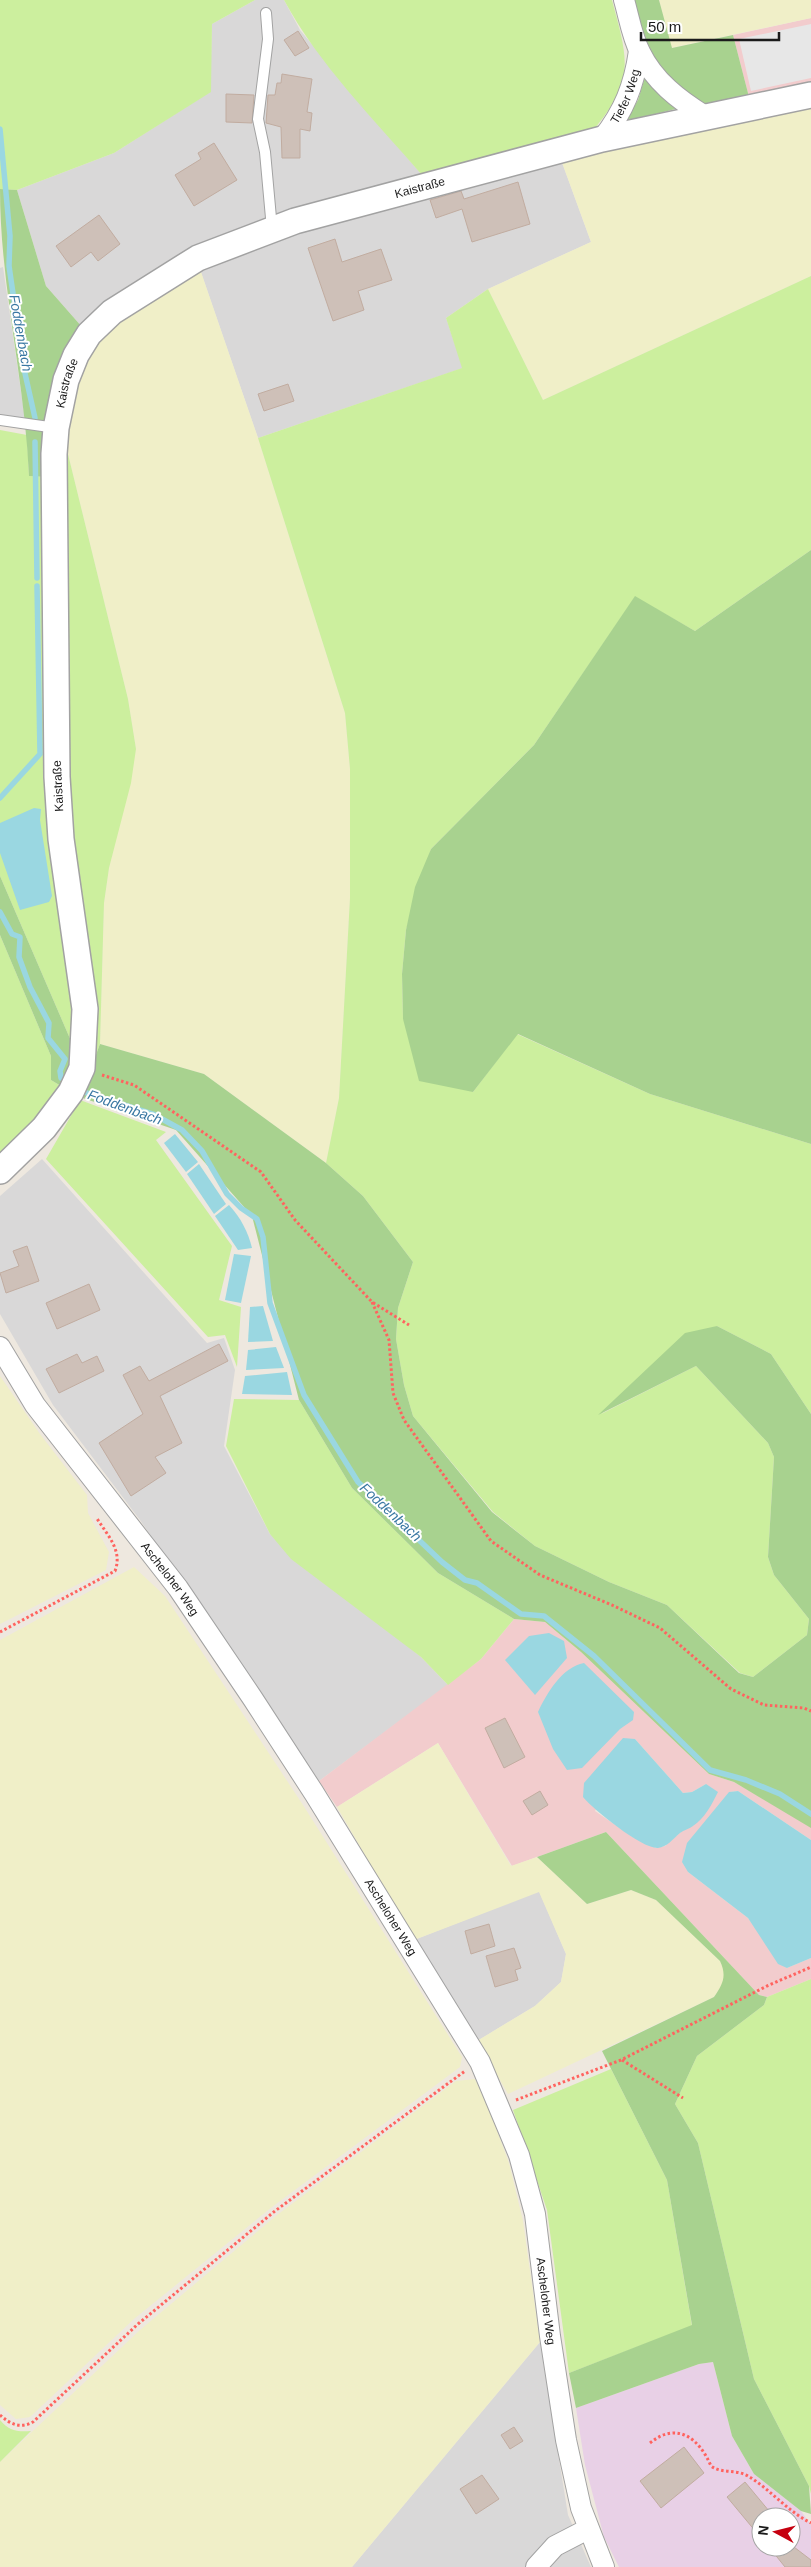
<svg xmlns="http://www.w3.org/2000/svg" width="811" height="2567" font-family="Arial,sans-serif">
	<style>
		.residential { fill: #d9d8d8 }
		.commercial { fill: #f2cccd; fill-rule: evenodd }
		.industrial { fill: #e8d0e6; fill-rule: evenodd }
		.farmland { fill: #f0efc8 }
		.grass { fill: #ccef9e }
		.forest { fill: #a8d28f }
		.parking { fill: #e7e7e7 }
		.water { fill: #9ad7e1 }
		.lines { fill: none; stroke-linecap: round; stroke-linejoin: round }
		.stream { stroke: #9ad7e1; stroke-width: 5.5 }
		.building { fill: #cec0b8; stroke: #c1aca0 }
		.service-casing { stroke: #a2a2a2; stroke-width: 12 }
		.minor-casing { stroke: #a2a2a2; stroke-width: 22 }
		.tertiary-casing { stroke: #a2a2a2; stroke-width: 28 }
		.path { stroke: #ff635f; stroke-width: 3; stroke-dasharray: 2.5 2.5; stroke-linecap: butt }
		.service { stroke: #fff; stroke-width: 10 }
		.minor { stroke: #fff; stroke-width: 20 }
		.tertiary { stroke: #fff; stroke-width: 25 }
		.labels { text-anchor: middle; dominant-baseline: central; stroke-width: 4; stroke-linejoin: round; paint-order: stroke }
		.street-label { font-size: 12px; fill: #1b1b1b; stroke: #fff }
		.water-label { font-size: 14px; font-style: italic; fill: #3a78a3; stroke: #fff }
	</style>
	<rect width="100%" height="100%" fill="#eee8df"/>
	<!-- residential -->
	<g class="residential">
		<polygon points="255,0 284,0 300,30 422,175 560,157 591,242 488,289 446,318 463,368 258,438 194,252 82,327 46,286 17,190 114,153 210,92 212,24"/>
		<polygon points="3,267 25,419 0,415 0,268"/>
		<polygon points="42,1159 207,1343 224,1338 235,1370 224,1446 270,1534 421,1657 448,1685 319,1781 140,1520 53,1405 0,1314 0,1196"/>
		<polygon points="539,1891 566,1954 561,1982 535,2006 477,2041 414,1940"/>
		<polygon points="540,2342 568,2515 591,2567 352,2567"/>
	</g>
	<!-- commercial -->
	<g class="commercial">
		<polygon points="811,18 811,84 749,97 733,35"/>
		<path d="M514 1619 545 1622 581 1652 709 1774 734 1782 811 1827V1840L738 1791 730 1792 688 1872 748 1918 787 1968 811 1958V1979L767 1997 759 1995 606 1832 512 1866 438 1743 337 1807 319 1781 481 1659ZM635 1739 683 1793 692 1792 706 1784 694 1825 682 1831 665 1846 656 1848 633 1837 595 1811Z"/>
	</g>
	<!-- industrial -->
	<path class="industrial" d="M713 2362 732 2436 754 2474 801 2511 811 2525V2567H619L604 2537 585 2465 576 2408 699 2364ZM761 2517H791V2547H761Z"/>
	<!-- farmland -->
	<g class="farmland">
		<polygon points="659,0 811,0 811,18 671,48"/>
		<polygon points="811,105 811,276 543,400 488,289 591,242 560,157"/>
		<polygon points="201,272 258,438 345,713 350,769 350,898 339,1098 326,1163 204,1074 100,1044 104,903 109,868 136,749 128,699 67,450 66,428 76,383 95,340 118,319"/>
		<polygon points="0,1376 40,1434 87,1495 88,1513 109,1552 106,1570 0,1624"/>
		<polygon points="134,1567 165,1596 303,1805 462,2057 460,2067 272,2207 134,2319 30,2417 16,2419 0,2405 0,1640"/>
		<polygon points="438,1743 511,1866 537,1857 587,1904 631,1890 656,1900 720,1961 725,1972 723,1984 714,1997 508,2094 477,2041 535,2006 561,1982 566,1954 539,1892 414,1940 337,1807"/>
		<polygon points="475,2079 489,2109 509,2163 523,2221 540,2342 352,2567 0,2567 0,2462 140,2330 277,2215 456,2081"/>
	</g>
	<!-- grass -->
	<g class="grass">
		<polygon points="0,0 255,0 212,24 211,92 114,153 17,190 0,189"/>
		<path d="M284 0H612C627 57 636 78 596 127L422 175C374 119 319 65 284 0Z"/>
		<polygon points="811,276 811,550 695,631 635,597 534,745 431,849 406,930 402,974 403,1019 473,1092 517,1034 650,1094 811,1144 811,1414 771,1354 717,1326 601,1414 696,1366 768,1443 774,1457 768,1557 774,1575 809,1619 807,1635 753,1677 740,1673 667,1605 609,1582 535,1546 493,1512 413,1416 404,1385 396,1339 398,1308 413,1262 363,1196 326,1163 339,1098 350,898 350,769 345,713 258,438 462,368 446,318 488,289 543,400"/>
		<polygon points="0,430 27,435 29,476 47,477 75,1008 74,1048 0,876"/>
		<polygon points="67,450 128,699 136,749 131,783 109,868 104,903 100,1044 91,1068 64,735"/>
		<polygon points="0,935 51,1056 51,1080 61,1086 51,1103 0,1158"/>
		<polygon points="80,1100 166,1132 156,1140 232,1246 219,1300 241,1307 237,1367 225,1335 208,1337 46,1159"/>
		<polygon points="234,1399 299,1400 352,1488 438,1573 514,1619 481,1659 448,1685 421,1657 291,1559 270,1534 226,1446"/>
		<polygon points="811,1979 811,2494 809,2486 754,2379 698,2143 675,2104 697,2056 764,2005 767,1997"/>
		<polygon points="611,2069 667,2180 692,2326 569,2373 547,2210 513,2110"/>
		<path d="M0 2420C9 2431 17 2432 31 2431L0 2462Z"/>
	</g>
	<!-- forest -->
	<g class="forest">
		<polygon points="631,0 659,0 672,48 733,35 749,97 705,107 669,83 644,44"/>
		<polygon points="645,77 679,108 625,122 638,100"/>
		<path d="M0 189 17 190 46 286 82 327 47 477 29 476C25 380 0 286 0 189Z"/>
		<polygon points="811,550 811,1144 650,1094 518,1034 473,1092 419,1081 403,1019 402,974 406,930 415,887 431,849 534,745 635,596 695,631"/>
		<polygon points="0,876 74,1048 67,1075 61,1086 51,1080 51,1056 0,935"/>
		<polygon points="100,1044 204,1074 326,1163 363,1196 413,1262 398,1308 396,1339 404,1385 413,1416 492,1512 535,1546 609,1582 667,1605 739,1673 753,1677 807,1635 809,1619 774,1575 768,1557 774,1457 768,1443 696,1366 598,1415 685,1333 717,1326 771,1354 811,1414 811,1828 734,1782 709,1774 581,1652 545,1622 514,1619 438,1573 352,1488 299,1400 252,1216 176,1130 80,1097"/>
		<path d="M606 1832 759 1995 767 1997 764 2005 697 2056 675 2104 698 2143 754 2379 809 2486 811 2514 801 2511 754 2474 732 2436 713 2362 699 2364 576 2408 569 2373 692 2325 667 2180 602 2051 714 1997C723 1984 727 1976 720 1961L656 1900 631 1890 587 1904 537 1857Z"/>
	</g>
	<!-- parking -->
	<polygon class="parking" points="811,24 811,78 751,91 739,39"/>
	<!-- water -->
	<g class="water">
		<polygon points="34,808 41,809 40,820 52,896 49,902 20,910 0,853 0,823"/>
		<polygon points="175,1134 198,1162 186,1172 164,1143"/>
		<polygon points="199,1164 226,1204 214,1214 187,1174"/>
		<path d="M229 1205C241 1218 248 1232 252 1248L238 1250 215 1216Z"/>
		<polygon points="234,1254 251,1256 241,1303 225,1300"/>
		<polygon points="263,1306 273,1341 248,1342 250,1307"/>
		<polygon points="276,1347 284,1368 246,1370 248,1350"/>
		<polygon points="287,1372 292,1395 242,1394 245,1376"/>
		<polygon points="549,1633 564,1641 567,1658 535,1695 505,1660 529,1636"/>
		<path d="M584 1663 634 1712 633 1720 620 1729 582 1768 567 1770 553 1749 538 1712C547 1693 562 1667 584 1663Z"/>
		<path d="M623 1738 635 1739 683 1793 692 1792 706 1784 718 1792C712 1804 705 1818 693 1826 689 1829 684 1830 680 1833 673 1839 667 1847 658 1848 642 1849 594 1810 583 1797L584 1783Z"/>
		<polygon points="738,1791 811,1840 811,1958 787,1968 778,1964 748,1918 688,1872 682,1862 687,1843 729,1792"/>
	</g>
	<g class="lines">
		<!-- stream -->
		<g class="stream">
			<polyline points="0,129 10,236 9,266 24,369 35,418"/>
			<polyline points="35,442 37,578"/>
			<polyline points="0,798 40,754 37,586"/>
			<polyline points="0,912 12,934 20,937 19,957 30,987 49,1023 48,1038 65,1059 60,1071 61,1078"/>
			<polyline points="81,1091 153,1114 182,1130 202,1151 227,1194 241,1208 257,1219 263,1237 270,1303 304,1395 358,1482 442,1562 465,1580 477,1583 521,1614 544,1616 594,1656 710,1770 746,1780 780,1794 811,1814"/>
		</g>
	</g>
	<!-- building -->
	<g class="building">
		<polygon points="298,31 309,48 295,56 284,40"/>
		<polygon points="282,74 312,79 307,112 312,113 310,131 300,129 300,158 282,158 281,127 266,123 268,95 275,95 277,83 281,83"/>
		<polygon points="226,94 254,95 252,123 226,122"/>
		<polygon points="214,143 237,180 194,206 175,175 201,159 198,153"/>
		<polygon points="518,182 530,224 472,242 462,209 436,218 430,200 461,191 464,199"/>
		<polygon points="99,215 120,244 98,261 91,252 71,267 56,246"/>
		<polygon points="335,239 342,262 381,249 392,280 358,291 364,310 333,321 308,248"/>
		<polygon points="288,384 294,401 264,411 258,394"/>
		<polygon points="27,1246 39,1281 6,1293 0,1273 19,1266 13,1251"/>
		<polygon points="89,1284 100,1310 57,1329 46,1303"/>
		<polygon points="219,1344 228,1361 160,1396 182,1443 155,1457 166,1473 131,1496 99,1443 143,1414 123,1375 140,1366 149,1381"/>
		<polygon points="77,1354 82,1363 97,1356 104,1371 59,1393 46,1369"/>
		<polygon points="505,1718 525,1757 504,1768 485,1728"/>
		<polygon points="540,1791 548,1805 532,1815 523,1801"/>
		<polygon points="489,1924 495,1946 471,1954 465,1931"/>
		<polygon points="514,1948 521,1968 515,1970 518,1980 495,1987 486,1956"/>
		<polygon points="514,2427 523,2441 510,2449 501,2435"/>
		<polygon points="684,2447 704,2473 661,2508 640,2481"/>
		<polygon points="482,2475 499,2499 476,2514 460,2489"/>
		<polygon points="745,2482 774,2517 761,2517 761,2538 727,2497"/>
		<polygon points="769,2547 794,2547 811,2560 811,2567 785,2567"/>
	</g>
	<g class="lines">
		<defs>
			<g id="service">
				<polyline points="266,13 268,39 258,119 265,152 272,229"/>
				<polyline points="0,420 56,428"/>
			</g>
			<g id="minor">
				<path d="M624 0C629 17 632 37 640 52 654 81 679 100 705 116"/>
				<path id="s1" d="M602 139C624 111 634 86 639 51"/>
				<path id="s2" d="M0 1347 35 1405 178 1588 253 1699 314 1793 480 2062 519 2155 535 2214 550 2336 566 2440 581 2508 604 2567"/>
				<polyline points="536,2567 555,2546 588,2529"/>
			</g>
			<g id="tertiary">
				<path id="s3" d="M0 1171 44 1128 71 1092 82 1068 85 1009 61 839 57 777 54 454 56 428 66 380 76 355 89 334 112 312 198 258 295 221 602 139 811 95"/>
			</g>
		</defs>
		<!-- service casing -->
		<use href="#service" class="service-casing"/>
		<!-- minor casing -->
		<use href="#minor" class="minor-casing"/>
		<!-- tertiary casing -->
		<use href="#tertiary" class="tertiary-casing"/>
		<!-- path -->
		<g class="path">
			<polyline points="102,1075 134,1085 261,1172 295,1220 372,1302 409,1325"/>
			<polyline points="372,1302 389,1340 393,1393 404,1420 491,1541 540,1575 612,1605 660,1628 731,1689 764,1705 804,1708 811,1711"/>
			<path d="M0 1632 115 1571C123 1550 107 1535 96 1517"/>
			<polyline points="622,2060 683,2098"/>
			<polyline points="516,2100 621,2060 767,1986 811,1967"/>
			<path d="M0 2415C10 2424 20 2429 33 2422L138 2324 275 2211 465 2071"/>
			<path d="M650 2443C677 2421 699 2438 711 2466 722 2474 736 2469 748 2476 770 2489 787 2511 811 2523"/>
		</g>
		<!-- service -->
		<use href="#service" class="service"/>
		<!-- minor -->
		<use href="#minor" class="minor"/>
		<!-- tertiary -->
		<use href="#tertiary" class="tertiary"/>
	</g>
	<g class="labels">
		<!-- street labels -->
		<g class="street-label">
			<text stroke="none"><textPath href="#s1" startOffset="49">Tiefer Weg</textPath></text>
			<text stroke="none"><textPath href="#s3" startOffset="1242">Kaistraße</textPath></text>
			<text stroke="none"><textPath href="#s3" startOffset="821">Kaistraße</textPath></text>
			<text transform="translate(58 786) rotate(-93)">Kaistraße</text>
			<text stroke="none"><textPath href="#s2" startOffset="288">Ascheloher Weg</textPath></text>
			<text stroke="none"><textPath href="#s2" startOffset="692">Ascheloher Weg</textPath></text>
			<text stroke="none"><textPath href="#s2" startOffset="1112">Ascheloher Weg</textPath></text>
		</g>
		<!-- water labels -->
		<g class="water-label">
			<text transform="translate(21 333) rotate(80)">Foddenbach</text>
			<text transform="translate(125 1107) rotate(20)">Foddenbach</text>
			<text transform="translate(391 1512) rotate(43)">Foddenbach</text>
		</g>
	</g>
	<!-- north arrow -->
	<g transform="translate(776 2532) rotate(277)"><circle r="24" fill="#ffffff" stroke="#a4a4a4"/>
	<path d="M0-4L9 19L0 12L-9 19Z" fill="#c60010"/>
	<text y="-8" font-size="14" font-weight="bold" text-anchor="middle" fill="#1b1b1b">N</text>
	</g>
	<!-- scale -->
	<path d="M641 32v8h138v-8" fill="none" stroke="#1b1b1b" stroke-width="2.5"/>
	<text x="648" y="32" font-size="15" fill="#1b1b1b" stroke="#ffffff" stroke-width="4" paint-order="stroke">50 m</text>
</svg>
